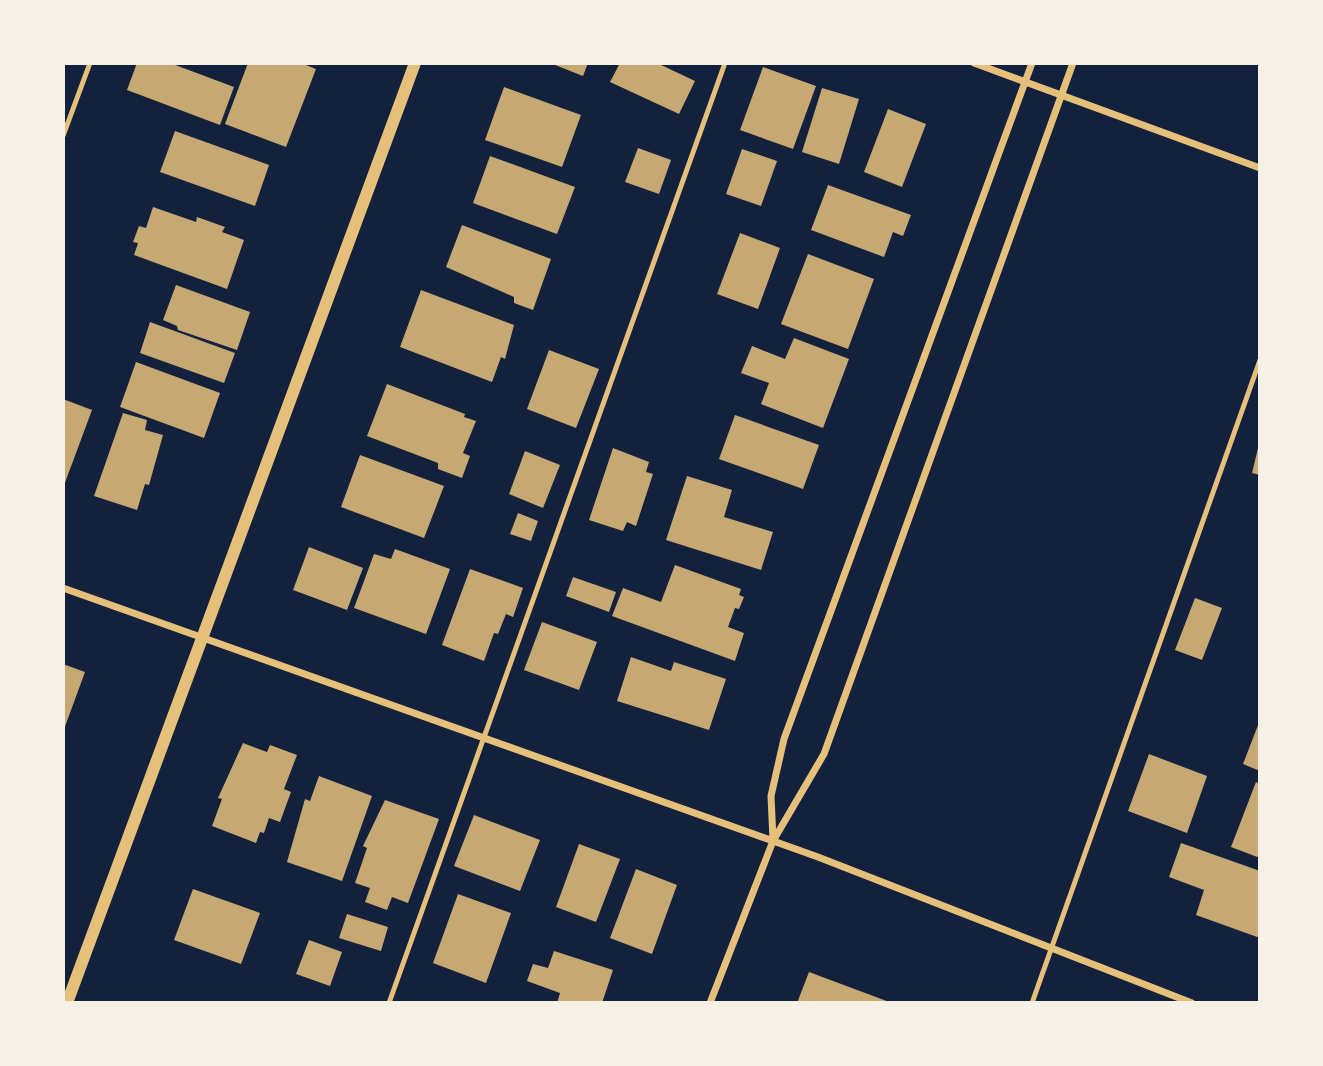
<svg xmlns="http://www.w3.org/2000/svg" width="1323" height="1066" font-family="Cabin,sans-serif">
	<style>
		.building { fill: #c6a872 }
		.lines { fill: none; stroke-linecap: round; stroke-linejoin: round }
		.service { stroke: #e5c07b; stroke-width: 5 }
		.minor { stroke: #e5c07b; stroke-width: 7 }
		.tertiary { stroke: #e5c07b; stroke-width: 12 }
	</style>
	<rect width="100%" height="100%" fill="#14213d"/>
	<!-- building -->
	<g class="building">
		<polygon points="137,63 170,63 234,87 220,125 127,90"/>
		<polygon points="248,63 301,63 316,69 286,147 225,124"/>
		<polygon points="550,63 588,63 583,76"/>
		<polygon points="620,63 657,63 695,81 679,114 610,82"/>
		<polygon points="763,67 816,86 793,149 740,130"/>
		<polygon points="504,87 581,115 562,167 485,140"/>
		<polygon points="822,88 859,99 839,164 802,152"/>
		<polygon points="888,109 926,124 902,187 864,172"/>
		<polygon points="175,131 269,165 255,206 160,172"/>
		<polygon points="638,148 671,160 659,194 625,182"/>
		<polygon points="742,149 777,161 761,206 726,194"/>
		<polygon points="490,156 575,187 557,234 473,203"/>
		<polygon points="828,185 911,215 903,236 893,232 884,257 811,230"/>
		<polygon points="153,207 196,222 197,217 225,227 222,232 244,240 227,289 134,255 138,243 133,242 139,226 146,228"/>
		<polygon points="462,225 551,259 533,310 514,303 514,297 446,267"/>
		<polygon points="740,233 780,248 758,309 717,294"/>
		<polygon points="808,254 874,279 848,349 781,324"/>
		<polygon points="176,285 250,312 237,350 178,330 177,326 163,320"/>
		<polygon points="421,290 514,325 505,359 501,357 492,382 400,347"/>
		<polygon points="150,322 235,353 224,383 140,353"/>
		<polygon points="794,338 849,359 823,428 761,404 769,383 741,373 752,346 785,359"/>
		<polygon points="549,350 599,369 576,428 527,409"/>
		<polygon points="136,362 220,393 204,438 120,407"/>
		<polygon points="387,384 465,414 464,417 476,421 463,453 470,456 462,478 438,469 438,463 367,436"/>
		<polygon points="63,399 92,410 63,488"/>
		<polygon points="123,413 147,420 145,430 163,435 149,485 145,484 137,510 94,496"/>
		<polygon points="735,415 819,445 803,489 719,459"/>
		<polygon points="1259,444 1260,444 1260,475 1252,473"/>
		<polygon points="613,448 649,462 646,472 653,474 636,526 627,522 623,531 589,520"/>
		<polygon points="525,451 560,465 543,508 509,494"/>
		<polygon points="360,455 444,486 424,538 341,507"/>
		<polygon points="687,476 732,490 724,517 773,532 761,570 666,540"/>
		<polygon points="518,513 538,521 531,541 510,534"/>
		<polygon points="309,547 363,568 347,610 293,590"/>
		<polygon points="395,549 450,569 426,634 354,608 374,554 391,559"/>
		<polygon points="675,565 741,589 739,595 744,597 739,609 735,608 728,627 744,633 735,661 612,616 623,588 661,602"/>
		<polygon points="470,569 523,588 513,617 506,614 498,634 494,633 484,661 442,645"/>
		<polygon points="573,577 616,592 609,612 566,596"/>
		<polygon points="1195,598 1222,608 1202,660 1175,650"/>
		<polygon points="542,622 597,642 579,690 524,670"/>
		<polygon points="631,657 671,671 674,662 726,679 709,730 617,701"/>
		<polygon points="63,664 85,672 63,732"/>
		<polygon points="1260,720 1260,771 1243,764"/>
		<polygon points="243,743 267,752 270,745 297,755 284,789 291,792 280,822 269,818 264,833 260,832 256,843 212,826 222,799 218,798"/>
		<polygon points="1149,754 1207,776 1187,833 1128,811"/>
		<polygon points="319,776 372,796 342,881 287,862 305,799 310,801"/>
		<polygon points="1256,782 1260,784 1260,858 1231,847"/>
		<polygon points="385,800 439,819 408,903 392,897 387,910 365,902 370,888 355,883 367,848 363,846"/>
		<polygon points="474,815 540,840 520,891 454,866"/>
		<polygon points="1181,843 1260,871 1260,938 1196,915 1204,890 1169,877"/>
		<polygon points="579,844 620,859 596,922 556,907"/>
		<polygon points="636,869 677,885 652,954 610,938"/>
		<polygon points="193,889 260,913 241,964 174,940"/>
		<polygon points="458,894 511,913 486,983 433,963"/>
		<polygon points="347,914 388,927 381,951 339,938"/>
		<polygon points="309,940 342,952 330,986 296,974"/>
		<polygon points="554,951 613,970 602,1003 557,1003 560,993 527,981 533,964 548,968"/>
		<polygon points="809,972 892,1003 797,1003"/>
	</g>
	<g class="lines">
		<!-- service -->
		<g class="service">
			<polyline points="63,136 90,63"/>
			<polyline points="389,1003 725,63"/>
			<polyline points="1032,1003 1260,360"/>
		</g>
		<!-- minor -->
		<g class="minor">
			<polyline points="974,63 1260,168"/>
			<polyline points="63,588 818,857 1192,1003"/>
			<polyline points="773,840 771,796 784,739 1032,63"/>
			<polyline points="710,1003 773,841 824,754 1073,63"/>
		</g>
		<!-- tertiary -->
		<polyline class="tertiary" points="67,1003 415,63"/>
	</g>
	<!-- border -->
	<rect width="1323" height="1066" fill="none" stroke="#f6f1e7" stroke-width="130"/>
</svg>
